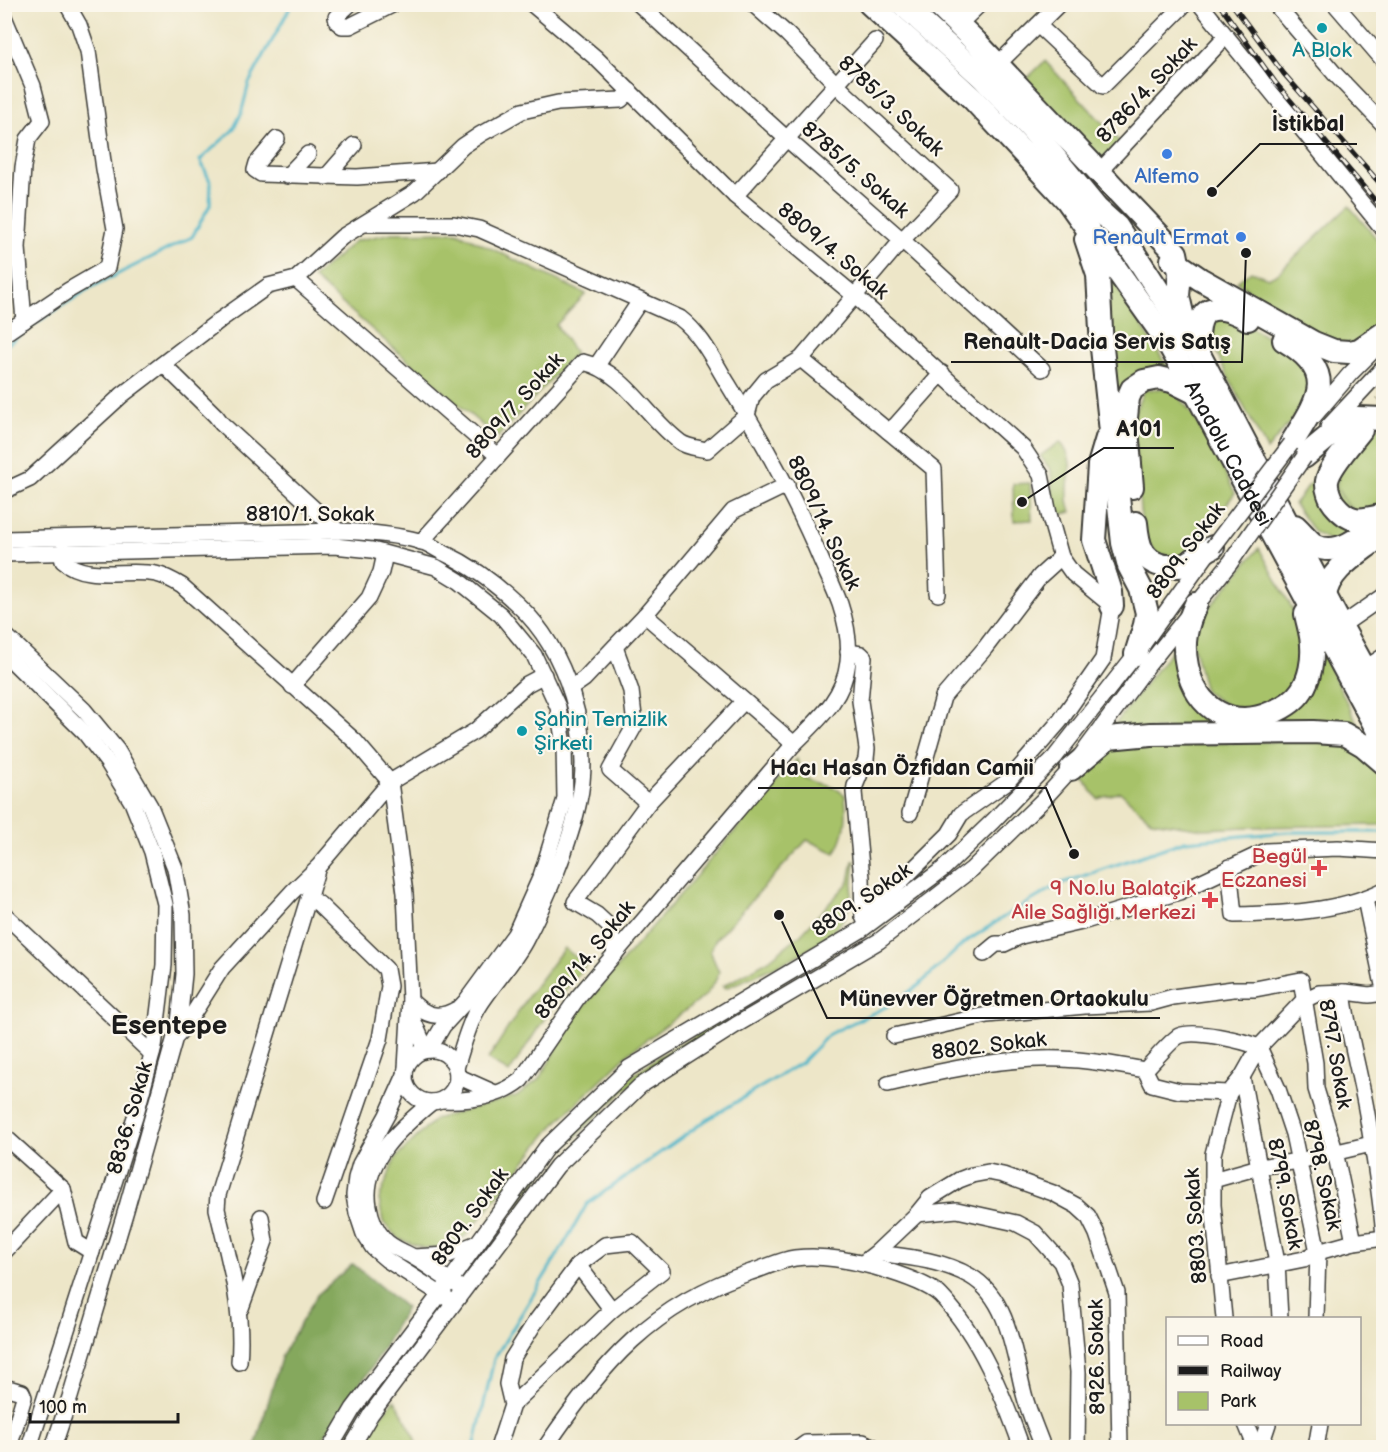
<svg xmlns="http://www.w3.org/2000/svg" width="1388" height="1452" font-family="'Balsamiq Sans',sans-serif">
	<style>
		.green { fill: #a7c269; stroke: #626f42; stroke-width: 1.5 }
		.forest { fill: #85a85d; stroke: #50623c; stroke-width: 1.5 }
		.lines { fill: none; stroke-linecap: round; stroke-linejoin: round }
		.stream { stroke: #4bb5c9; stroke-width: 3 }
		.highway-tunnel { stroke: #c3bea6; stroke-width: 22; stroke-dasharray: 22 11; stroke-linecap: butt }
		.minor-casing { stroke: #3b3a36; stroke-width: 18 }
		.highway-casing { stroke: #3b3a36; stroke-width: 26 }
		.minor { stroke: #fff; stroke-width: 15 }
		.highway { stroke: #fff; stroke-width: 22 }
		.rail-casing { stroke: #1c1c1c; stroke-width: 5 }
		.rail { stroke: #fbf7ec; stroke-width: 3; stroke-dasharray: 9; stroke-linecap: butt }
		.minor-bridge-casing { stroke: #3b3a36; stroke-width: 18; stroke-linecap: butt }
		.minor-bridge { stroke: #fff; stroke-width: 15 }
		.culture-dot { fill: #0f9aa8; stroke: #fbf7ec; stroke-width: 2 }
		.shop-dot { fill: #3f7fe0; stroke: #fbf7ec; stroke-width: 2 }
		.health-dot { fill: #e0444e; stroke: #fbf7ec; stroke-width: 2 }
		.labels { text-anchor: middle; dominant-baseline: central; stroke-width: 4.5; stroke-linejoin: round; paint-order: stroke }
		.culture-label { font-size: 21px; fill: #0d838f; stroke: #fbf7ec }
		.street-label { font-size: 21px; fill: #1c1c1c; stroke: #fbf7ec }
		.shop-label { font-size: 21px; fill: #366cbe; stroke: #fbf7ec }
		.health-label { font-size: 21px; fill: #be3a42; stroke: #fbf7ec; text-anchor: end }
		.district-label { font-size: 27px; font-weight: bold; fill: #1c1c1c; stroke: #fbf7ec }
		.leader { fill: none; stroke: #1c1c1c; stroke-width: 2 }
		.callout-dot { fill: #1c1c1c; stroke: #fbf7ec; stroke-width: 2 }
		.callout-label { font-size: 22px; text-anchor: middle; font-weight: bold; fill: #1c1c1c; stroke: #fbf7ec; stroke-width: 4.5; stroke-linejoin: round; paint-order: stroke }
	</style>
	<rect width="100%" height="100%" fill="#fbf7ec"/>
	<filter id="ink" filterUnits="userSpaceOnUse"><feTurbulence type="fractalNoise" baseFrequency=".0167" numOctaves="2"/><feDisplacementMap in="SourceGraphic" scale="12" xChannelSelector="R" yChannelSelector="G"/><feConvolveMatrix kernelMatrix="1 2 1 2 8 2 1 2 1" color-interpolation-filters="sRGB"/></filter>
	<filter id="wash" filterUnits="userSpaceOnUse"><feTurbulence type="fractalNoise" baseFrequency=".008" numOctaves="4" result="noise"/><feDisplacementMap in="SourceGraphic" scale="24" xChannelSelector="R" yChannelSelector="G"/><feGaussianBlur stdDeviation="1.35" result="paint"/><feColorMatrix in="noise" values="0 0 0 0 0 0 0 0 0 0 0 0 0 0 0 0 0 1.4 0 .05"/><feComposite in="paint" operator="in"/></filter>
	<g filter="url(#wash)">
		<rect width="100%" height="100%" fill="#ede6c8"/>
		<!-- green -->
		<g class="green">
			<polygon points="1045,61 1120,142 1098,163 1022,83"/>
			<path d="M1349 206 1383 246V320C1375 328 1362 343 1350 344 1325 346 1260 297 1237 282L1251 271 1268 278 1278 273Z"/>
			<polygon points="457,232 586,294 556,325 575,353 497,438 313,278 355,241 392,233"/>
			<polygon points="1103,268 1132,309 1171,373 1118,403"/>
			<polygon points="1234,317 1290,352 1311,375 1310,398 1267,450 1227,375 1206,330 1210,321"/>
			<path d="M1172 388C1199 419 1217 457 1235 493L1187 556 1158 555 1144 537 1140 510 1133 416 1144 390Z"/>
			<polygon points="1383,426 1383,507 1355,512 1337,494 1337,475 1371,435 1365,430"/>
			<path d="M1060 442C1078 463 1066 475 1068 498 1068 503 1070 508 1071 512L1054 516 1051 470 1040 456Z"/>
			<polygon points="1324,466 1360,527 1333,543 1314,532 1294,504"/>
			<polygon points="1030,483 1032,520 1014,521 1013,484"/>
			<polygon points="1259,548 1298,619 1305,659 1291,691 1252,710 1226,705 1205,692 1192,639 1203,615"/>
			<polygon points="1176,644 1191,695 1265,721 1322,652 1363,735 1112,728"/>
			<polygon points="1337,740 1371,760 1383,776 1383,825 1249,827 1203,829 1152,821 1120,792 1098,799 1080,776 1114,746"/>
			<path d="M797 759 801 774 806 778 832 786 845 795C847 817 847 833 835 853L807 840 716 939 710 951 719 972 715 982 706 995 630 1052 553 1126 466 1236 446 1247 423 1248 399 1239 383 1222 379 1199 395 1159 435 1119 516 1096 538 1080 553 1056 565 1028Z"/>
			<path d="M853 861H855C853 877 853 898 847 912 833 947 759 973 726 988L723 986 769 960 801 934 849 882Z"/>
			<polygon points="564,948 586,965 554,1004 509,1073 488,1059 531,992"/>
			<polygon points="724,1020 726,1024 647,1070 605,1108 559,1153 500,1227 462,1281 459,1280 558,1147 628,1079 658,1057"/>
			<polygon points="395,1400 416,1439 415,1447 360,1447 378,1419"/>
		</g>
		<!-- forest -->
		<polygon class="forest" points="353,1264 406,1308 372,1367 317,1447 255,1447 282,1355 317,1295"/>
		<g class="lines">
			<!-- stream -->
			<g class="stream">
				<polyline points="4,347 31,326 90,288 192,237 210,205 211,183 200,160 233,130 241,114 249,83 292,4"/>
				<polyline points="474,1448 494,1359 566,1241 587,1204 705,1121 802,1062 829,1034 892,1004 919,985 964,943 1010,913 1060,884 1185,841 1288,832 1384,832"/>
			</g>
		</g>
	</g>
	<g filter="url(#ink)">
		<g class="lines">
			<!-- highway-tunnel -->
			<polyline class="highway-tunnel" points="1361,430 1384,404"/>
			<defs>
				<g id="minor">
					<polyline points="350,4 336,17 337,22 342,26 350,26 394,4"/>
					<polyline points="532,4 596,58 735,196 855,296 1023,448 1041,475 1049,514 1061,557 1073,574 1112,606 1103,659 1060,721 1008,781 961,814 949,834 884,898 863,916"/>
					<polyline points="639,4 787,139 902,240 1042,369"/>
					<polyline points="1200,4 1384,230"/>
					<polyline points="1275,4 1334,73 1384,125"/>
					<polyline points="1335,4 1384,61"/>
					<polyline points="4,17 33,86 42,121 28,139 23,167 18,248 24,321"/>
					<polyline points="958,25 980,4"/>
					<polyline points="1038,25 1103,86 1185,4"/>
					<polyline points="998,64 1059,4"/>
					<polyline points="277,139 257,163 255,170 261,174 357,177 438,171"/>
					<polyline points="1098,173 1226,36"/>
					<polyline points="287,176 308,154"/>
					<polyline points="326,177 354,145"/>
					<polyline points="735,196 875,41"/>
					<path d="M366 224H454L479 229 680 318C702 335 714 361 728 384 763 441 796 500 822 562 828 576 835 590 840 604 846 622 850 644 848 662 844 698 818 720 794 744L578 997 521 1080C500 1097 469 1101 442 1100"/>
					<polyline points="296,279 498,456"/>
					<polyline points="4,334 69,290 107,268 115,229 104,169 88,51 79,25 67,4"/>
					<polyline points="801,359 888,431 896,425 942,373"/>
					<polyline points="163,364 216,416 222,424 338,531"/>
					<polyline points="597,365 640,301"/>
					<polyline points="1314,416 1350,374 1379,345"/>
					<polyline points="1328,427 1384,367"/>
					<polyline points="888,431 934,469 938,594"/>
					<polyline points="4,491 30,479 122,395 220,320 268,286 296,279 342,237 415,192 463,146 481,134 522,111 558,103 621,100 630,91"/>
					<path d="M4 539 338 531C366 532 393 534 419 541 428 543 436 549 444 553 472 566 495 583 518 605 567 650 593 736 579 801 570 844 545 903 525 941 512 965 492 985 478 1008 468 1025 462 1049 456 1068"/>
					<path d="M421 542 583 362C626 372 646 417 680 442 686 447 699 448 707 450L747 415 752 397 766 380 801 359 902 240 950 190 845 93 787 34 753 4"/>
					<path d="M61 552 63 561C87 582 126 568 156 574 165 576 174 581 182 586L355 741 390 782 405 893 410 1000 406 1068"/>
					<polyline points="4,554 334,546 372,550 436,567 459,581 501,615 534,655 558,707 564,745 565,799 541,876 515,934 466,1001 443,1026 429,1050"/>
					<polyline points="645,615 794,744"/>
					<polyline points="1341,626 1384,596"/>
					<polyline points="4,634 84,710 117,750 150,806 175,868 183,915 184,974 179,1023 126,1210 70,1397 53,1448"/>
					<polyline points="615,647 631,691 635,725 610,770 648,803"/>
					<polyline points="848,652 861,654 864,657 860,701 867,749 866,759 855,786 854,792 862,878 863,916 865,921"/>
					<polyline points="4,653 85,733 108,763 132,802 152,852 165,904 164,965 154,1047 135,1117 29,1448"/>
					<polyline points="1364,669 1384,656"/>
					<polyline points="292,686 369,598 381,572 385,554"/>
					<polyline points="571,688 584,679 645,615 733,511 787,485"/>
					<polyline points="910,813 943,697 985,648 1040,576 1061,557"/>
					<path d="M1229 867 1234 915C1283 914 1339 912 1384 890"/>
					<polyline points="309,897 319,904 386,969 389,986 380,1039 324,1202"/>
					<polyline points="1365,899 1384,990"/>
					<polyline points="4,914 152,1054"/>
					<polyline points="615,954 610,927 597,915 575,902 648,803 744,701"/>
					<polyline points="984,954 996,944 1004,944 1021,936 1082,922 1179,892 1266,851 1338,848 1384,851"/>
					<path d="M1343 992C1348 1033 1360 1073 1367 1114 1374 1155 1381 1196 1384 1237"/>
					<path d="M410 1000C425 1016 438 1020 457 1009"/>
					<polyline points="411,1015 426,1050"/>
					<polyline points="177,1035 186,1025 222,968 292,892 318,867 390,782 475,731 527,684 544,675"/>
					<polyline points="894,1036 987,1015 1085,1006 1151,1003 1173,997 1233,989 1255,989 1301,980 1315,1063 1316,1089 1335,1151 1354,1242"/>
					<circle cx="431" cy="1076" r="26"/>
					<path d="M1145 1070C1152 1063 1172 1039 1179 1036 1195 1029 1243 1041 1259 1047L1278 1089 1293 1134 1307 1200 1318 1252 1316 1318"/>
					<polyline points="405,1075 387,1115 360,1164 356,1178 354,1195 357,1213 364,1234 373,1248 387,1260 448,1299"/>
					<polyline points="457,1076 495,1093"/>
					<polyline points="1242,1077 1277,1263 1280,1318"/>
					<path d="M888 1084C945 1070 1003 1057 1062 1059 1090 1060 1118 1065 1145 1070L1152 1084 1180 1091 1229 1093"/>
					<path d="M432 1102C400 1128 361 1162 369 1206 371 1219 375 1229 384 1239 393 1249 404 1251 415 1258 429 1266 442 1277 457 1285"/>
					<polyline points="4,1136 63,1189 76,1242 92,1252"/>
					<polyline points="1213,1180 1259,1167 1299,1161 1384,1141"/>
					<polyline points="917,1214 957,1210 1016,1223 1035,1233 1061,1262 1070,1284 1078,1372 1077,1448"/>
					<polyline points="4,1252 63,1189"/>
					<path d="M876 1253C908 1257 942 1260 970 1276 1009 1298 1014 1355 1024 1394 1028 1410 1035 1426 1041 1442"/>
					<polyline points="413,1257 448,1255 477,1243"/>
					<polyline points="863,1263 876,1253 917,1214 930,1198 959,1180 972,1175 988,1172 1003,1175 1053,1193 1077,1206 1088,1216 1097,1234 1117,1293 1120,1448"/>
					<polyline points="578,1265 612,1310"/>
					<polyline points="1219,1276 1304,1259 1318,1252 1354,1242 1384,1238"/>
					<polyline points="241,1308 265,1241 261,1217"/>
					<polyline points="1224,1318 1213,1205 1213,1154 1229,1093 1242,1077 1259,1047 1304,1000 1319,993 1346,992 1369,995 1384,993"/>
					<path d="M239 1362C244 1310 229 1259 217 1209L218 1195 317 870"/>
					<polyline points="4,1387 22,1392 24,1397 9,1448"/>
					<polyline points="1246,1424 1256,1448"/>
					<polyline points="330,1448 353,1409 450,1281 546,1148 629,1068 861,930 943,869 993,821 1055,757 1136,654 1206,556"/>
					<polyline points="351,1448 371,1414 557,1166 640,1086 736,1025 879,941 972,869 1041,802 1071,769 1149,664 1230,563"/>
					<polyline points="498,1448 512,1405 612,1310 662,1271 632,1242 605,1245 578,1265 534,1324 512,1359 507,1384 512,1405"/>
					<path d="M545 1448C601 1364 653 1304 751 1272 765 1268 780 1260 795 1258 820 1255 851 1260 875 1267 892 1272 930 1284 941 1296 981 1338 1003 1395 1022 1448"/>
					<polyline points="799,1448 806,1443 863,1442 876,1448"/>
					<polyline points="1260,1448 1268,1424"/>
					<polyline points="1316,1448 1320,1424"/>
				</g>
				<g id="highway">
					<path id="s1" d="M870 4 973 99 1067 200 1167 341 1196 393 1384 742"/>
					<polyline points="902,4 984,79 1033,131 1097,209 1117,227 1186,333 1200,356 1341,626 1384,704"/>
					<polyline points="937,4 976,42 1176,253 1180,273 1178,296 1184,322"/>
					<polyline points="1086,239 1098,275 1102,348 1123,543 1129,566 1141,589 1147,613 1145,625 1136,654"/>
					<polyline points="1172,260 1200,279 1314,343 1334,351 1349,352 1359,350 1384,333"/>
					<path d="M1284 340C1340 373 1318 400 1291 444"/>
					<path d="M1199 352C1194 309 1210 298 1248 319"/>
					<path d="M1361 430C1352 442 1329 467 1327 481 1326 488 1330 499 1334 504 1350 524 1360 521 1384 515"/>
					<polyline points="1107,438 1099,465 1094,540 1111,592 1112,606"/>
					<polyline points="1304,457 1346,422 1357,418 1384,419"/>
					<polyline points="1132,487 1126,418 1128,398 1132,389 1144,381 1159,378 1172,381 1196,393"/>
					<path d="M1136 523C1138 544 1141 562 1165 566 1170 566 1179 567 1184 565 1194 561 1203 551 1213 547"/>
					<path d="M1295 526C1301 531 1309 542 1316 546 1341 558 1366 532 1384 517"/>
					<path d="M1325 597C1327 572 1356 555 1374 541"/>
					<path d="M1196 604C1186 626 1182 643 1187 666 1196 709 1232 731 1273 712 1285 707 1295 701 1302 690 1310 678 1313 660 1312 646 1312 636 1308 624 1306 614"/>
					<polyline points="1071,769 1108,738 1151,734 1313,732 1344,734 1363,745 1384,763"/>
				</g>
			</defs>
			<!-- minor casing -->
			<use href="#minor" class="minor-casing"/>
			<!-- highway casing -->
			<use href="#highway" class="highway-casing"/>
			<!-- minor -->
			<use href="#minor" class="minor"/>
			<!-- highway -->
			<use href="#highway" class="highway"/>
			<defs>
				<g id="rail">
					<polyline points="1219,4 1275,82 1384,211"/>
					<polyline points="1232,4 1284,74 1384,188"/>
				</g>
			</defs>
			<!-- rail casing -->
			<use href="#rail" class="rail-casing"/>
			<!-- rail -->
			<use href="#rail" class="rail"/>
			<defs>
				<g id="minor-bridge">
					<polyline points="1213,547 1291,444"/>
					<polyline points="1230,563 1304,457"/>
				</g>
			</defs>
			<!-- minor-bridge casing -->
			<use href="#minor-bridge" class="minor-bridge-casing"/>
			<!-- minor-bridge -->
			<use href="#minor-bridge" class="minor-bridge"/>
		</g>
	</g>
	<!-- markers -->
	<g class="culture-dot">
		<circle cx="1322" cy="28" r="6"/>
		<circle cx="522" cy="731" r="6"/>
	</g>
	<g class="shop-dot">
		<circle cx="1167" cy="154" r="6"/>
		<circle cx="1241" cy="237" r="6"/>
	</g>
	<g class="health-dot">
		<path d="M1316 859h6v6h6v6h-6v6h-6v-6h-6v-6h6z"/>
		<path d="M1207 891h6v6h6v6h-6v6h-6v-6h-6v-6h6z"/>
	</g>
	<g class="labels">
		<!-- culture labels -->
		<g class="culture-label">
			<text x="1322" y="50">A Blok</text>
			<text x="534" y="719" text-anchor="start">Şahin Temizlik<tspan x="534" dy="24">Şirketi</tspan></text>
		</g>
		<!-- street labels -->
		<g class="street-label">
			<text transform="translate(1147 90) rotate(-47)">8786/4. Sokak</text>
			<text transform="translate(891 106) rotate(43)">8785/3. Sokak</text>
			<text transform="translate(855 170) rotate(41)">8785/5. Sokak</text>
			<text transform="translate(833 251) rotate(40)">8809/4. Sokak</text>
			<text transform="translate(515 406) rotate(-48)">8809/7. Sokak</text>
			<text stroke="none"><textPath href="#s1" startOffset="579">Anadolu Caddesi</textPath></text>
			<text x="310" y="514">8810/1. Sokak</text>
			<text transform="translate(824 523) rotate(65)">8809/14. Sokak</text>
			<text transform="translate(1186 551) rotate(-53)">8809. Sokak</text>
			<text transform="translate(862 900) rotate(-34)">8809. Sokak</text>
			<text transform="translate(585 960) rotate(-51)">8809/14. Sokak</text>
			<text transform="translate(989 1046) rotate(-7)">8802. Sokak</text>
			<text transform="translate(1335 1054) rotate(80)">8797. Sokak</text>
			<text transform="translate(130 1118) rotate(-74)">8836. Sokak</text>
			<text transform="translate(1322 1175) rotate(77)">8798. Sokak</text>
			<text transform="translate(1285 1194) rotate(79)">8799. Sokak</text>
			<text transform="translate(470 1217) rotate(-54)">8809. Sokak</text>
			<text transform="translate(1196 1226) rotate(-94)">8803. Sokak</text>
			<text transform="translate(1097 1357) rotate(-91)">8926. Sokak</text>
		</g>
		<!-- shop labels -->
		<g class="shop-label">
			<text x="1167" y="176">Alfemo</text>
			<text x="1229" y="237" text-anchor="end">Renault Ermat</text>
		</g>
		<!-- health labels -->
		<g class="health-label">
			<text x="1307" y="856">Begül<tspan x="1307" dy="24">Eczanesi</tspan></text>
			<text x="1196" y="888">9 No.lu Balatçık<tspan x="1196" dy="24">Aile Sağlığı Merkezi</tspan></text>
		</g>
		<!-- district labels -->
		<g class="district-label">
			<text x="169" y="1026">Esentepe</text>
		</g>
	</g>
	<!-- callouts -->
	<path class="leader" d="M1212 192L1260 144H1357M1246 253L1242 362H951M1022 502L1104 448H1174M1074 854L1046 788H758M779 915L827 1018H1160"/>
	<g class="callout-dot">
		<circle cx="1212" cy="192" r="6"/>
		<circle cx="1246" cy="253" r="6"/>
		<circle cx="1022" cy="502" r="6"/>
		<circle cx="1074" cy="854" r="6"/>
		<circle cx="779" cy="915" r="6"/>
	</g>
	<g class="callout-label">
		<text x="1308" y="131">İstikbal</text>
		<text x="1097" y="349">Renault-Dacia Servis Satış</text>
		<text x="1139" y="436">A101</text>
		<text x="902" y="775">Hacı Hasan Özfidan Camii</text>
		<text x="994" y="1006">Münevver Öğretmen Ortaokulu</text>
	</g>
	<!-- margin -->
	<rect width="1388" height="1452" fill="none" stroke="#fbf7ec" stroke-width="24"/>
	<!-- legend -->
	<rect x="1166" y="1317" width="195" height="108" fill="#fbf7ec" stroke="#a29f99" stroke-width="1.5"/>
	<rect x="1178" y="1336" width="30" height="9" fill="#ffffff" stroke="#a29f99" stroke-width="1.5"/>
	<text x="1220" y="1347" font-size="18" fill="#1c1c1c">Road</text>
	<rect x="1178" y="1366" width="30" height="9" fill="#1c1c1c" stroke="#a29f99" stroke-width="1.5"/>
	<text x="1220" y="1377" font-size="18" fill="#1c1c1c">Railway</text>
	<rect x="1178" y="1392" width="30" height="18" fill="#a7c269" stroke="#a29f99" stroke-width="1.5"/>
	<text x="1220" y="1407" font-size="18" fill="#1c1c1c">Park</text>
	<!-- scale -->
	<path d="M30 1413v9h148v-9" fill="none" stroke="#1c1c1c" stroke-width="3"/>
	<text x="39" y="1413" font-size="18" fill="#1c1c1c" stroke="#fbf7ec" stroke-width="4.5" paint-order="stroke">100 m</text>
</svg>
